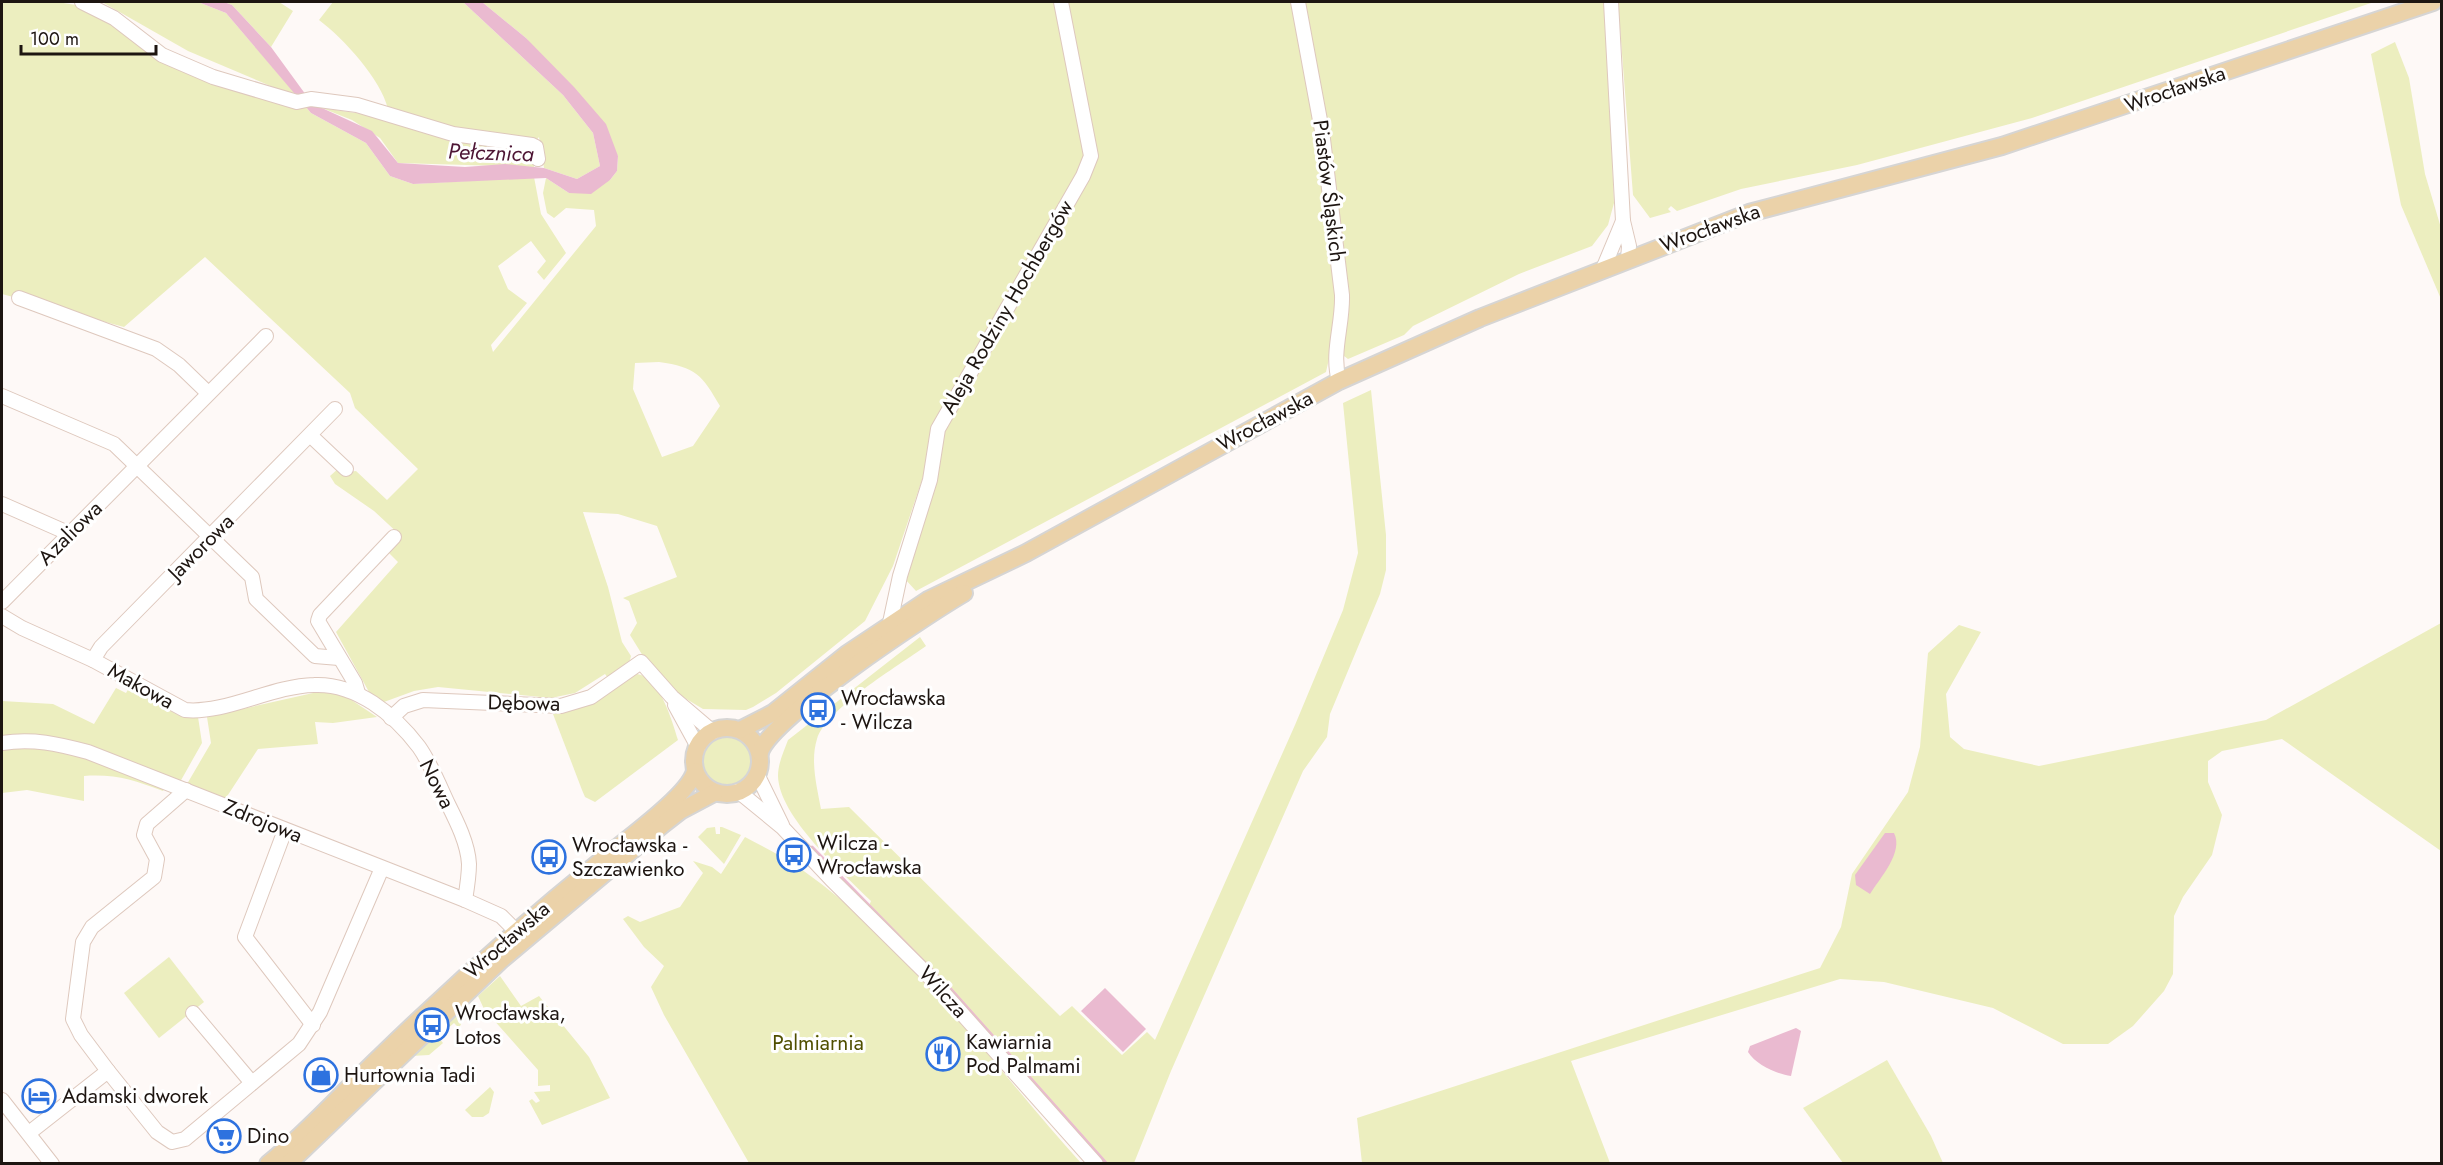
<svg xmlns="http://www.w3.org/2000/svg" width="2443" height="1165" font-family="Jost,sans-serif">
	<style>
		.green { fill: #eceebf; fill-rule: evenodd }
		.water { fill: #eabad0 }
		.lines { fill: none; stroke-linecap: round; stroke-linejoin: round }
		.stream { stroke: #eabad0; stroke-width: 3 }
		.minor-casing { stroke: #dec8bd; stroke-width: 16 }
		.major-casing { stroke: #d6d5d4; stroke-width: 20 }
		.minor { stroke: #fff; stroke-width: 14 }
		.major { stroke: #ebd2a9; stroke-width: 16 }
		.labels { text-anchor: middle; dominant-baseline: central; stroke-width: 6; stroke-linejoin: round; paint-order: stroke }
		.street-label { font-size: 21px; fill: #1d1511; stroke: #fff }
		.poi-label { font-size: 21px; fill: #1d1511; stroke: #fff; text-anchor: start }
		.park-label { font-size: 21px; fill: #504f00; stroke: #fff }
		.water-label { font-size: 22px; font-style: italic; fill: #4d1534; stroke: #fff }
	</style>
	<rect width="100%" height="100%" fill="#fef9f7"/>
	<!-- green -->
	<g class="green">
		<path d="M2 2H57L76 5 192 61 305 106 311 113 366 143 390 176 413 184 534 177 541 214 566 253 544 280 537 272 546 261 531 241 498 266 508 289 527 303 491 345 493 352 596 226 594 210 566 208 554 218 547 213 543 193 546 178 569 193 610 180 617 171 618 156 526 38 482 2H1605L1614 203 1608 225 1592 246 1519 274 1413 326 1404 335 1348 359 1340 353 1337 323 1326 372 916 591 905 579 926 468 893 566 865 621 776 693 753 707 746 710 703 709 678 694 643 656 630 635 637 623 629 601 623 598 677 577 657 526 618 514 583 512 608 587 622 642 631 656 630 660 608 678 605 674 575 693 551 698 438 687 414 691 384 702 369 692 336 632 398 562 387 551 401 536 374 511 335 484 330 476 339 468 348 472 356 471 387 500 418 469 355 408 350 393 205 257 124 327 2 294ZM659 362C696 367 702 375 720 406L693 446 662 457 633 389 635 363Z"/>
		<polygon points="102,2 198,2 226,13 299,98 188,51"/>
		<polygon points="224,2 279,2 293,11 271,47 232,5"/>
		<path d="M333 2H463L563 95 593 133 600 166 577 179 544 168 539 137 535 142 454 129 388 109C381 79 343 38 319 20Z"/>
		<polygon points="1618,2 2374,2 2032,118 1857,165 1741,189 1677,211 1671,206 1668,209 1671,212 1650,218 1633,195"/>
		<polygon points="2395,42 2409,78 2425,174 2441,228 2441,299 2401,205 2371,54"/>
		<polygon points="322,108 383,117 436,136 533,155 534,167 398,163 380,138 352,120"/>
		<path d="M1371 390 1386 535V570L1380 594 1330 714 1327 737 1303 771 1171 1071 1134 1163H1104L912 950 869 906 871 901C843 873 779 817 778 776 778 763 784 751 788 740L920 637 926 646C898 666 826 709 817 739 810 761 817 787 821 809L849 807 1060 1016 1072 1006 1122 1055 1147 1032 1155 1040 1295 725 1343 610 1358 553 1343 403Z"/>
		<polygon points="2441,623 2441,851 2282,739 2222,751 2208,761 2208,782 2222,815 2212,855 2183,897 2174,916 2173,974 2164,991 2133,1026 2108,1044 2063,1044 1993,1008 1884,982 1840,979 1571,1061 1610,1163 1362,1163 1357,1118 1820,968 1841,927 1852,874 1908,792 1920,747 1928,653 1959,625 1981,632 1946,694 1950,737 1964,749 2039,766 2266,720"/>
		<path d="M637 674C660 677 672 721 678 740L595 802 585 797 582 790 553 714 593 704Z"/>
		<path d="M116 688 126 693 129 688 178 715 198 717 202 743 180 782C123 759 64 727 2 739V701L53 704 94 724Z"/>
		<polygon points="322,691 344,695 377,717 333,723 315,722 318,744 258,749 224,801 187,784 211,743 207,717"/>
		<circle cx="727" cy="761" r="25"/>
		<path d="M27 746C74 745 122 770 165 787L163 791C133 780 116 774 84 776V801L27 790 2 793V750Z"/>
		<polygon points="715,827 716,834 720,834 720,827 722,827 741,835 724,864 698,837 707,828"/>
		<path d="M745 837C763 847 783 856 801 869 912 947 991 1064 1081 1163H749L664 1015 651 987 664 966 644 947 623 919 628 916 640 922 680 907 703 873 693 861 712 867 721 874Z"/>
		<polygon points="169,957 204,1002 159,1038 124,993"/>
		<polygon points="500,976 521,1006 539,996 589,1057 610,1098 542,1125 529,1101 532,1099 536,1103 540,1101 534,1092 550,1091 550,1085 538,1086 538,1070 484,1009 478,996"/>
		<polygon points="461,1008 464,1018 459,1028 454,1023 438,1037 443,1043 429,1055 411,1056"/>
		<polygon points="1887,1060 1931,1136 1943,1163 1843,1163 1803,1108"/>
		<polygon points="490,1087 494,1092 489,1113 483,1117 472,1117 465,1110"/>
	</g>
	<!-- water -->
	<g class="water">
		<polygon points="198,2 224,2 232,5 271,47 306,95 322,108 372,131 398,163 465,167 505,164 544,168 577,179 600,166 593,133 563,95 463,2 482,2 526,38 574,87 606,124 618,156 617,171 610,180 591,194 569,193 546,178 413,184 390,176 366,143 311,113 226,13"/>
		<path d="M1885 833H1894C1904 852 1880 878 1870 894L1856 885 1855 875Z"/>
		<polygon points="1105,988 1146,1029 1123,1052 1081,1011"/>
		<path d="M1796 1028 1801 1031 1791 1076C1777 1074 1756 1065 1748 1052L1750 1046Z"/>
	</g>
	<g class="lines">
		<!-- stream -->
		<g class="stream">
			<polyline points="812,847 938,976"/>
			<polyline points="948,986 1107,1164"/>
		</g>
		<defs>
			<g id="minor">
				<polyline points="82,2 114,18 162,55 213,77 297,102 311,99 357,105 453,134 532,145 536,147 538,159"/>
				<path d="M1298 2 1322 131 1342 295C1343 325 1331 352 1339 381"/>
				<polyline points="1611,2 1623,221 1629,246 1628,260"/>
				<polyline points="1603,269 1623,221"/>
				<polyline points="19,298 156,349 179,365 208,393"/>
				<polyline points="2,396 114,444 252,577 256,599 315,656 339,658"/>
				<polyline points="311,436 346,469"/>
				<polyline points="2,504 68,533"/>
				<polyline points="2,602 266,336"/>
				<path d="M2 616 22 628 93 660 185 710C226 714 271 686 314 685 356 683 394 714 419 747 431 764 439 785 448 804 457 822 468 844 469 864 469 876 467 888 465 900"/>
				<polyline points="888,632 900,576 930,480 938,429 1083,176 1091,156 1061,2"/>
				<polyline points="93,660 101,647 335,409"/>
				<polyline points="358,693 355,683 318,621 320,615 394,537"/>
				<polyline points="675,705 698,747"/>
				<polyline points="391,718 404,706 423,700 561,706 591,697 641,662 672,697 713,732"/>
				<path d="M2 743C33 738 58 744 88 752L465 900 501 916 516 931"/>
				<polyline points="757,774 782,825"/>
				<polyline points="738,791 782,827 831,879 924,971 1096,1164"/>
				<polyline points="285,830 245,937 313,1025"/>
				<polyline points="193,1013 252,1083"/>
				<polyline points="108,1071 81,1035 73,1019 83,942 92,927 154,877 157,859 144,835 147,824 186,790"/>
				<polyline points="2,1100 52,1164"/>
				<polyline points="29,1133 108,1071 157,1132 172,1142 185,1139 299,1044 320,1012 382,868"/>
			</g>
			<g id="major">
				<circle cx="727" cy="761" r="33"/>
				<polyline points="740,730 773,713 847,654 928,600 1026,553 1339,381 1480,318 1749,213 2002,146 2433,2"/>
				<path d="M760 752C773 716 925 616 964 593"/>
				<path d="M268 1164C309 1131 343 1092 380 1057 450 989 522 925 597 864 619 845 689 796 695 771"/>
				<polyline points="288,1164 501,960 662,825 680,811 714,793"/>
			</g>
		</defs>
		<!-- minor casing -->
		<use href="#minor" class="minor-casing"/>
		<!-- major casing -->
		<use href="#major" class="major-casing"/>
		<!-- minor -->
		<use href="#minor" class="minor"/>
		<!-- major -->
		<use href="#major" class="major"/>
	</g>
	<!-- icons -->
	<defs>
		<symbol id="bus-ring" viewBox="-11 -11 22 22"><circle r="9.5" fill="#fff" stroke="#2e72df" stroke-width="1.5"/><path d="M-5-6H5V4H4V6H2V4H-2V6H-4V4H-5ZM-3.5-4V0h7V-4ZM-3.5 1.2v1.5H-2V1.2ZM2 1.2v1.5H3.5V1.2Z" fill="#2e72df"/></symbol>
		<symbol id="restaurant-ring" viewBox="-11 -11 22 22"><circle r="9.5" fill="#fff" stroke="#2e72df" stroke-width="1.5"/><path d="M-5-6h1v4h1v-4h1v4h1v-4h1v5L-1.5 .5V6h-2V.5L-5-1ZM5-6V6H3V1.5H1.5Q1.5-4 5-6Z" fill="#2e72df"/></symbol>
		<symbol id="shop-ring" viewBox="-11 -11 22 22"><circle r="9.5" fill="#fff" stroke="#2e72df" stroke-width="1.5"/><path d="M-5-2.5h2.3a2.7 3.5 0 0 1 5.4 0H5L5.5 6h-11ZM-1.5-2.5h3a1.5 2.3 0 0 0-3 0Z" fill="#2e72df"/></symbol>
		<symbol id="hotel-ring" viewBox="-11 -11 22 22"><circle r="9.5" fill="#fff" stroke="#2e72df" stroke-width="1.5"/><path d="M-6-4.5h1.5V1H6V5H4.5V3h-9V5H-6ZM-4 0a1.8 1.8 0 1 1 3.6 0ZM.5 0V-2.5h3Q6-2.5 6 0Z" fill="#2e72df"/></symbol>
		<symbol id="supermarket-ring" viewBox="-11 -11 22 22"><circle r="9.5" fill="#fff" stroke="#2e72df" stroke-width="1.5"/><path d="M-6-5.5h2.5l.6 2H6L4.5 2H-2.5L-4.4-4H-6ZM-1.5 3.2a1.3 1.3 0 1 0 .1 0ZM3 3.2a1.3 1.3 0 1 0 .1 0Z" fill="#2e72df"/></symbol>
	</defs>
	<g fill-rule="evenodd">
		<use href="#bus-ring" x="799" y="691" width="38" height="38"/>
		<use href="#bus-ring" x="775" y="836" width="38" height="38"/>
		<use href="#bus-ring" x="530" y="838" width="38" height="38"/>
		<use href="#bus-ring" x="413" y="1006" width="38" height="38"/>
		<use href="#restaurant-ring" x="924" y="1035" width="38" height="38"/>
		<use href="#shop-ring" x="302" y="1056" width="38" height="38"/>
		<use href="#hotel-ring" x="20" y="1077" width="38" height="38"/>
		<use href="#supermarket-ring" x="205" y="1117" width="38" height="38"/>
	</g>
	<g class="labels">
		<!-- street labels -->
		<g class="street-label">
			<text transform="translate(2175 89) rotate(-19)">Wrocławska</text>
			<text transform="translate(1329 191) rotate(83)">Piastów Śląskich</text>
			<text transform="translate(1710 228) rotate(-20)">Wrocławska</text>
			<text transform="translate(1007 307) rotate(-60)">Aleja Rodziny Hochbergów</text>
			<text transform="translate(1265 421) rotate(-28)">Wrocławska</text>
			<text transform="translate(70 533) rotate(-45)">Azaliowa</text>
			<text transform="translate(201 547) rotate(-45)">Jaworowa</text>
			<text transform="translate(141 686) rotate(29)">Makowa</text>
			<text transform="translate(524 703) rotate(1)">Dębowa</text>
			<text transform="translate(437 784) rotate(63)">Nowa</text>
			<text transform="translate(263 821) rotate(22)">Zdrojowa</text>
			<text transform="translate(507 940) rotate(-41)">Wrocławska</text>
			<text transform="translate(943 992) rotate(48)">Wilcza</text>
		</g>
		<!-- poi labels -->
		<g class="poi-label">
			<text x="841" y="698">Wrocławska<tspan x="841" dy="24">- Wilcza</tspan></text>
			<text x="817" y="843">Wilcza -<tspan x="817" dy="24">Wrocławska</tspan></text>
			<text x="572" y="845">Wrocławska -<tspan x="572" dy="24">Szczawienko</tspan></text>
			<text x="455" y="1013">Wrocławska,<tspan x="455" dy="24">Lotos</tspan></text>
			<text x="966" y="1042">Kawiarnia<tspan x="966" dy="24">Pod Palmami</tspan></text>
			<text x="344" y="1075">Hurtownia Tadi</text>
			<text x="62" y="1096">Adamski dworek</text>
			<text x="247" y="1136">Dino</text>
		</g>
		<!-- park labels -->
		<g class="park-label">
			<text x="818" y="1043">Palmiarnia</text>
		</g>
		<!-- water labels -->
		<g class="water-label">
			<text transform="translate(491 152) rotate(2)">Pełcznica</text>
		</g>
	</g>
	<!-- border -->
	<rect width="2443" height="1165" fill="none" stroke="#1d1511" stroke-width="6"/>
	<!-- scale -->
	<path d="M21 45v9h135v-9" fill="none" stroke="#1d1511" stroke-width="3"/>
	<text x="30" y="45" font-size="18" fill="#1d1511" stroke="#ffffff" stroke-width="4.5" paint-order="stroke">100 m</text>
</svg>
